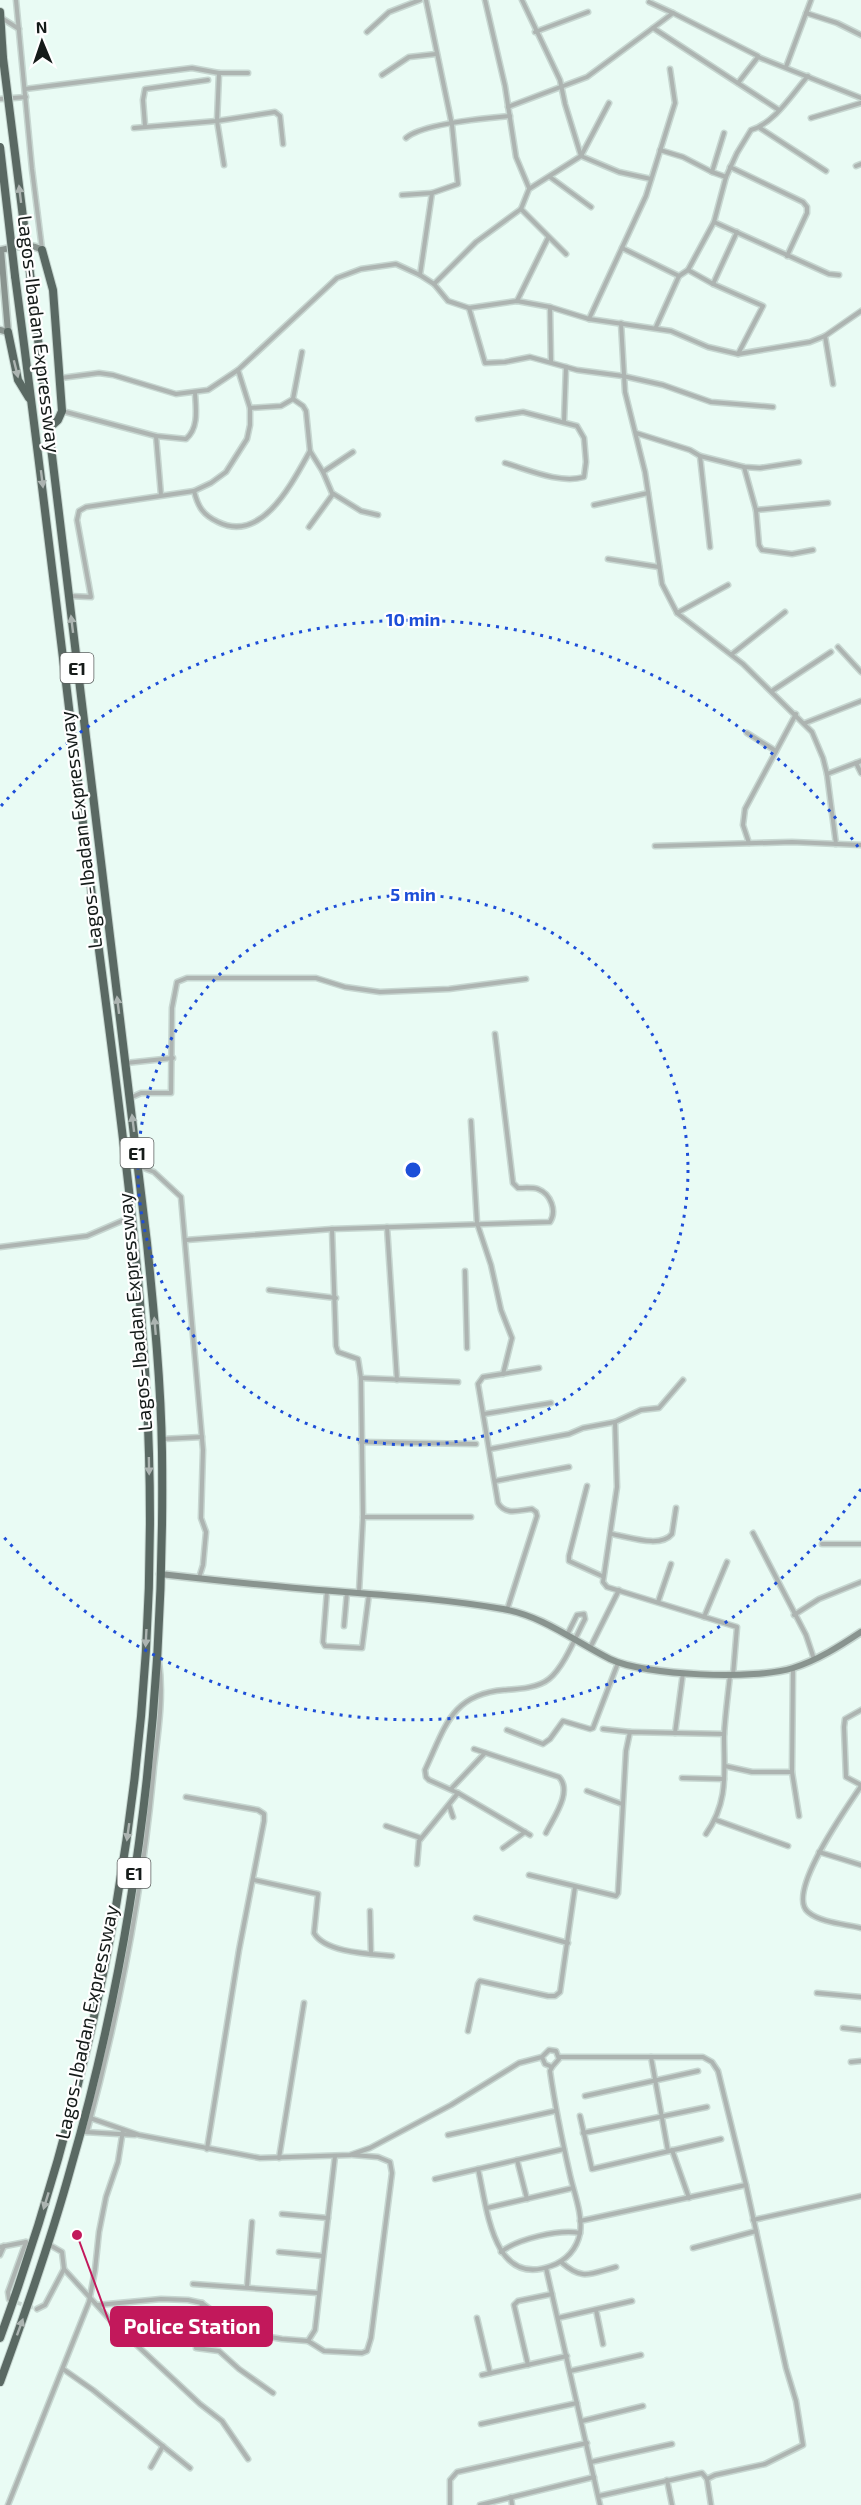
<svg xmlns="http://www.w3.org/2000/svg" width="861" height="2505" font-family="'Exo 2',sans-serif">
	<style>
		.lines { fill: none; stroke-linecap: round; stroke-linejoin: round }
		.street-tunnel { stroke: #c9d9d3; stroke-width: 4; stroke-dasharray: 4 2; stroke-linecap: butt }
		.street-casing { stroke: #c7d7d1; stroke-width: 7 }
		.secondary-casing { stroke: #c7d7d1; stroke-width: 9 }
		.highway-casing { stroke: #c7d7d1; stroke-width: 10 }
		.street { stroke: #adb4b1; stroke-width: 4 }
		.secondary { stroke: #89948f; stroke-width: 6 }
		.highway { stroke: #5a6963; stroke-width: 8 }
		.highway-bridge-casing { stroke: #c7d7d1; stroke-width: 10; stroke-linecap: butt }
		.highway-bridge { stroke: #5a6963; stroke-width: 8 }
		.oneway { fill: #acb4b1 }
		.ring { fill: none; stroke: #1d4ed8; stroke-width: 3; stroke-dasharray: 3 6 }
		.labels { text-anchor: middle; dominant-baseline: central; stroke-width: 4.5; stroke-linejoin: round; paint-order: stroke }
		.shield { fill: #fff; stroke: #5b5f5e; stroke-width: 1.5 }
		.shield-label { font-size: 18px; font-weight: bold; fill: #151b19 }
		.street-label { font-size: 20px; fill: #151b19; stroke: #fff }
		.centre { fill: #1d4ed8; stroke: #fff; stroke-width: 3 }
		.ring-label { font-size: 18px; text-anchor: middle; font-weight: bold; fill: #1d4ed8; stroke: #fff; stroke-width: 4.5; stroke-linejoin: round; paint-order: stroke }
		.leader { fill: none; stroke: #c2185b; stroke-width: 2 }
		.callout-dot { fill: #c2185b; stroke: #fff; stroke-width: 2 }
		.callout { fill: #c2185b; stroke: #c2185b; stroke-width: 2 }
		.callout-label { font-size: 21px; text-anchor: middle; font-weight: bold; fill: #fff }
	</style>
	<rect width="100%" height="100%" fill="#e9fbf4"/>
	<g class="lines">
		<!-- street-tunnel -->
		<polyline class="street-tunnel" points="12,2301 37,2309"/>
		<defs>
			<g id="street">
				<polyline points="16,0 32,169 42,249"/>
				<polyline points="485,0 505,86 516,157 529,188"/>
				<polyline points="522,0 560,80 565,104 581,156 619,172 651,179"/>
				<polyline points="649,2 673,13 653,28"/>
				<polyline points="673,13 758,56"/>
				<polyline points="806,13 837,23 861,35"/>
				<polyline points="0,17 19,29"/>
				<polyline points="367,32 389,12 420,0"/>
				<polyline points="535,32 588,12"/>
				<polyline points="786,67 811,0"/>
				<polyline points="219,73 248,73"/>
				<polyline points="382,75 409,57 436,54"/>
				<polyline points="738,83 758,57 861,98"/>
				<polyline points="25,89 192,68 219,73 217,121 224,165"/>
				<polyline points="0,99 26,97"/>
				<polyline points="508,107 587,77 653,28 779,110"/>
				<polyline points="811,118 861,103"/>
				<polyline points="145,126 143,100 145,89 208,80"/>
				<polyline points="134,128 217,121 275,112 280,116 283,144"/>
				<polyline points="760,128 826,171"/>
				<polyline points="724,133 712,172 726,177"/>
				<path d="M406 138C422 124 486 118 510 116"/>
				<polyline points="660,150 683,157 712,172"/>
				<polyline points="856,166 861,164"/>
				<polyline points="730,167 803,202 807,207 807,213 787,256"/>
				<polyline points="550,177 591,207"/>
				<polyline points="402,195 432,193"/>
				<polyline points="521,209 566,254"/>
				<polyline points="714,222 829,274 839,275"/>
				<polyline points="622,248 679,276"/>
				<polyline points="688,270 713,284 763,306 738,354"/>
				<polyline points="420,275 432,193 458,184 452,125 426,0"/>
				<polyline points="434,284 476,242 521,209 529,189 581,156 609,103"/>
				<polyline points="713,284 737,232"/>
				<polyline points="517,301 548,238"/>
				<polyline points="550,307 551,361"/>
				<polyline points="469,308 485,363 505,362 530,357 577,370 623,376 663,385 711,402 773,407"/>
				<polyline points="589,319 646,196 675,103 670,69"/>
				<polyline points="621,323 625,392 645,472 662,584 677,613 743,664 812,732 823,758 827,774 836,844"/>
				<path d="M656 327 679 276 688 270 714 222 726 177 737 153 751 130C775 123 792 94 808 76"/>
				<polyline points="825,336 833,384"/>
				<polyline points="61,378 99,373 113,375 176,394 208,390 238,370 337,278 361,269 396,264 420,275 434,284 448,301 469,308 517,301 550,307 589,319 671,331 708,347 738,354 810,342 825,336 861,311"/>
				<polyline points="293,399 303,406 306,411 310,451 323,472 332,493 361,511 378,515"/>
				<polyline points="250,408 281,406 293,399 302,352"/>
				<path d="M62 411 156 436 186 439C199 428 196 409 195 393"/>
				<path d="M478 419 523 412 577 426 584 438 586 462 584 477C560 484 529 470 505 463"/>
				<polyline points="564,422 566,367"/>
				<polyline points="636,433 690,450 700,456 744,467 760,468 799,462"/>
				<polyline points="156,436 161,495"/>
				<polyline points="700,456 710,547"/>
				<polyline points="744,467 756,510 759,545 762,550 792,554 813,550"/>
				<polyline points="323,472 353,452"/>
				<path d="M194 491C198 507 203 515 218 522 262 544 292 483 310 451"/>
				<polyline points="594,505 648,493"/>
				<polyline points="756,510 828,503"/>
				<polyline points="309,527 333,494"/>
				<polyline points="608,559 659,567"/>
				<polyline points="69,596 91,597 77,520 79,511 86,507 194,491 211,483 226,472 247,439 250,425 250,408 238,370"/>
				<polyline points="677,613 728,585"/>
				<polyline points="838,647 861,672"/>
				<polyline points="732,654 785,612"/>
				<polyline points="772,691 831,652"/>
				<polyline points="805,723 861,701"/>
				<polyline points="747,733 776,751"/>
				<polyline points="856,763 861,773"/>
				<polyline points="827,774 861,761"/>
				<polyline points="749,843 743,825 745,809 796,714"/>
				<polyline points="655,846 792,842 861,845"/>
				<polyline points="126,1063 173,1058"/>
				<polyline points="130,1098 141,1093 171,1093 172,1008 177,982 187,978 316,978 345,987 380,992 449,989 526,979"/>
				<polyline points="471,1121 477,1223 491,1265 501,1310 512,1338 503,1374"/>
				<polyline points="139,1166 154,1172 181,1197 203,1450 201,1518 206,1532 203,1565 199,1578"/>
				<polyline points="387,1227 397,1380"/>
				<polyline points="332,1229 336,1346 338,1352 358,1359 361,1378 363,1517 359,1592"/>
				<path d="M186 1240 332 1229 550 1222C557 1211 551 1194 538 1189 532 1187 524 1188 518 1188L513 1183 495 1034"/>
				<polyline points="0,1247 87,1236 131,1217"/>
				<polyline points="465,1271 467,1348"/>
				<polyline points="269,1290 336,1298"/>
				<polyline points="361,1378 458,1382"/>
				<polyline points="484,1414 551,1403"/>
				<polyline points="615,1422 617,1487 603,1582 607,1587 737,1627 733,1675"/>
				<polyline points="162,1439 202,1437"/>
				<polyline points="361,1442 476,1444"/>
				<polyline points="490,1449 569,1434 583,1428 615,1422 641,1410 659,1408 683,1380"/>
				<polyline points="495,1481 569,1467"/>
				<polyline points="587,1486 569,1556 569,1561 602,1576"/>
				<polyline points="363,1517 471,1517"/>
				<polyline points="753,1533 806,1635 814,1659"/>
				<path d="M611 1534C627 1536 660 1549 672 1534L676 1508"/>
				<polyline points="822,1544 861,1544"/>
				<polyline points="327,1591 323,1642 325,1646 362,1648 369,1594"/>
				<polyline points="658,1602 671,1564"/>
				<path d="M507 1610 537 1516 536 1512 532 1509C519 1510 506 1516 498 1503L478 1384 483 1377 539 1368"/>
				<polyline points="794,1615 819,1599 861,1582"/>
				<polyline points="704,1617 727,1562"/>
				<polyline points="344,1626 347,1592"/>
				<polyline points="590,1648 619,1590"/>
				<polyline points="793,1668 792,1772 799,1816"/>
				<polyline points="861,1710 845,1719 844,1727 846,1777 861,1785"/>
				<polyline points="603,1729 630,1732"/>
				<polyline points="507,1730 543,1744 550,1739 563,1721 590,1729 593,1728 618,1663"/>
				<polyline points="675,1733 683,1673"/>
				<path d="M474 1749 559 1777C573 1792 553 1818 546 1833"/>
				<polyline points="725,1766 752,1772 792,1772"/>
				<polyline points="682,1778 724,1779"/>
				<path d="M861 1786C848 1806 785 1893 808 1912 821 1923 845 1924 861 1928"/>
				<polyline points="451,1789 485,1753"/>
				<polyline points="587,1791 622,1804"/>
				<polyline points="186,1797 258,1810 264,1814 264,1821 239,1950 207,2149"/>
				<polyline points="449,1805 453,1817"/>
				<polyline points="716,1820 788,1846"/>
				<polyline points="386,1826 421,1838"/>
				<path d="M706 1834C729 1801 724 1773 724 1736 725 1716 728 1695 730 1675"/>
				<path d="M530 1835 458 1793 429 1780 426 1777 425 1770C445 1728 451 1694 504 1690 519 1689 538 1688 549 1679 564 1667 576 1636 585 1619L584 1614 577 1615 567 1635"/>
				<polyline points="503,1848 525,1832"/>
				<polyline points="819,1852 861,1865"/>
				<polyline points="417,1864 419,1841 458,1793"/>
				<polyline points="529,1875 616,1896 618,1893 626,1751 630,1732 724,1734"/>
				<path d="M254 1880 318 1894 314 1933C325 1953 371 1954 392 1956"/>
				<polyline points="370,1911 371,1954"/>
				<polyline points="476,1918 568,1943"/>
				<polyline points="817,1993 861,1997"/>
				<polyline points="843,2028 861,2030"/>
				<polyline points="468,2031 478,1984 480,1981 548,1996 555,1996 560,1992 575,1887"/>
				<polyline points="559,2057 703,2057 712,2062 718,2071 746,2185 786,2368 796,2401 803,2445 765,2464 715,2475 707,2479"/>
				<polyline points="651,2057 668,2151"/>
				<polyline points="851,2062 861,2061"/>
				<polyline points="585,2096 698,2071"/>
				<polyline points="580,2116 592,2169 721,2139"/>
				<polyline points="90,2118 139,2135 260,2158 350,2155 370,2148 451,2105 519,2063 542,2057 549,2050 556,2051 559,2059 552,2067 545,2064 542,2057"/>
				<polyline points="85,2132 135,2135"/>
				<path d="M87 2132C119 2013 143 1890 154 1767 158 1733 164 1696 159 1662"/>
				<polyline points="583,2133 707,2107"/>
				<polyline points="448,2135 555,2111"/>
				<polyline points="672,2150 689,2198"/>
				<polyline points="279,2158 304,2003"/>
				<polyline points="517,2160 527,2199"/>
				<path d="M478 2169C487 2206 492 2288 551 2266 566 2261 577 2249 580 2233 583 2215 574 2193 570 2175 562 2140 555 2106 550 2071L552 2067"/>
				<polyline points="435,2179 564,2149"/>
				<polyline points="487,2208 573,2188"/>
				<polyline points="282,2214 328,2218"/>
				<polyline points="753,2220 861,2196"/>
				<polyline points="580,2221 746,2185"/>
				<polyline points="48,2244 62,2252 64,2269 113,2323 200,2404 222,2421 248,2459"/>
				<polyline points="0,2247 26,2242"/>
				<polyline points="693,2248 756,2231"/>
				<polyline points="279,2252 323,2256"/>
				<path d="M501 2252C517 2239 559 2229 580 2233"/>
				<polyline points="0,2255 4,2246"/>
				<path d="M561 2262C583 2281 589 2274 616 2267"/>
				<polyline points="546,2268 600,2505"/>
				<polyline points="193,2284 318,2293"/>
				<polyline points="247,2287 252,2222"/>
				<polyline points="9,2299 8,2292 26,2242"/>
				<polyline points="202,2303 196,2348 219,2351 239,2369 273,2393"/>
				<polyline points="98,2305 161,2299 188,2300 202,2303 236,2328 252,2334 282,2339 308,2341 324,2351 362,2353 367,2351 371,2338 392,2173 390,2162 378,2157 353,2155"/>
				<polyline points="37,2309 45,2305 64,2269"/>
				<polyline points="596,2310 603,2344"/>
				<polyline points="477,2318 490,2373"/>
				<polyline points="558,2318 632,2301"/>
				<polyline points="308,2341 315,2330 335,2156"/>
				<polyline points="528,2365 514,2305 518,2301 552,2294"/>
				<polyline points="63,2369 93,2390 190,2468"/>
				<polyline points="570,2371 641,2355"/>
				<polyline points="482,2375 567,2356"/>
				<polyline points="582,2421 643,2406"/>
				<polyline points="481,2424 577,2403"/>
				<polyline points="591,2462 672,2444"/>
				<polyline points="151,2467 163,2446"/>
				<polyline points="667,2480 672,2505"/>
				<polyline points="599,2496 702,2473 707,2479 711,2505"/>
				<polyline points="511,2497 512,2505"/>
				<polyline points="8,2505 89,2302 95,2270 99,2232 106,2197 118,2162 123,2130"/>
				<polyline points="450,2505 450,2480 457,2472 587,2443"/>
				<polyline points="480,2505 594,2477"/>
			</g>
			<g id="secondary">
				<path d="M0 330 8 332 1 250C14 247 30 242 42 250"/>
				<path d="M160 1574C222 1581 284 1588 345 1592 398 1596 451 1600 503 1609 543 1616 574 1641 610 1659 645 1676 756 1680 793 1668 818 1660 840 1646 861 1632"/>
			</g>
			<g id="highway">
				<polyline points="0,12 3,58"/>
				<polyline points="42,250 53,290 62,411 58,420 48,429"/>
				<polyline points="8,332 18,380 29,398"/>
				<path d="M0 2338C103 2055 158 1756 149 1454 143 1261 114 1070 90 880 65 678 42 477 15 276"/>
				<path d="M0 2382C26 2311 51 2240 71 2167 138 1936 165 1692 162 1452 161 1383 154 1313 147 1243L30 273"/>
			</g>
		</defs>
		<!-- street casing -->
		<use href="#street" class="street-casing"/>
		<!-- secondary casing -->
		<use href="#secondary" class="secondary-casing"/>
		<!-- highway casing -->
		<use href="#highway" class="highway-casing"/>
		<!-- street -->
		<use href="#street" class="street"/>
		<!-- secondary -->
		<use href="#secondary" class="secondary"/>
		<!-- highway -->
		<use href="#highway" class="highway"/>
		<defs>
			<g id="highway-bridge">
				<polyline points="3,58 30,273"/>
				<polyline points="0,147 15,276"/>
			</g>
		</defs>
		<!-- highway-bridge casing -->
		<use href="#highway-bridge" class="highway-bridge-casing"/>
		<!-- highway-bridge -->
		<use href="#highway-bridge" class="highway-bridge"/>
	</g>
	<!-- one-way arrows -->
	<defs><path id="oneway-solid" d="M-6-.8H1V-3.2L6.5 0L1 3.2V.8H-6Z" transform="scale(1.5)"/></defs>
	<g class="oneway">
		<use href="#oneway-solid" transform="translate(20 194) rotate(-97)"/>
		<use href="#oneway-solid" transform="translate(16 369) rotate(76)"/>
		<use href="#oneway-solid" transform="translate(42 479) rotate(83)"/>
		<use href="#oneway-solid" transform="translate(72 624) rotate(-97)"/>
		<use href="#oneway-solid" transform="translate(118 1005) rotate(-97)"/>
		<use href="#oneway-solid" transform="translate(133 1123) rotate(-97)"/>
		<use href="#oneway-solid" transform="translate(155 1326) rotate(-95)"/>
		<use href="#oneway-solid" transform="translate(149 1466) rotate(89)"/>
		<use href="#oneway-solid" transform="translate(146 1638) rotate(93)"/>
		<use href="#oneway-solid" transform="translate(128 1832) rotate(98)"/>
		<use href="#oneway-solid" transform="translate(46 2201) rotate(107)"/>
		<use href="#oneway-solid" transform="translate(20 2327) rotate(-70)"/>
	</g>
	<!-- distance rings -->
	<g class="ring">
		<circle cx="413" cy="1170" r="275"/>
		<path d="M861 1489A550 550 0 0 1 1 1534M1 806A550 550 0 0 1 861 851"/>
	</g>
	<g class="labels">
		<!-- shield labels -->
		<g class="shield">
			<rect x="60.5" y="653" width="33" height="30" rx="4.5"/>
			<rect x="120.5" y="1138" width="33" height="30" rx="4.5"/>
			<rect x="117.5" y="1858" width="33" height="30" rx="4.5"/>
		</g>
		<g class="shield-label">
			<text x="77" y="668">E1</text>
			<text x="137" y="1153">E1</text>
			<text x="134" y="1873">E1</text>
		</g>
		<!-- street labels -->
		<g class="street-label">
			<text transform="translate(40 334) rotate(83)">Lagos-Ibadan Expressway</text>
			<text transform="translate(80 830) rotate(-97)">Lagos-Ibadan Expressway</text>
			<text transform="translate(134 1312) rotate(-95)">Lagos-Ibadan Expressway</text>
			<text transform="translate(86 2022) rotate(-78)">Lagos-Ibadan Expressway</text>
		</g>
	</g>
	<circle cx="413" cy="1170" r="9" class="centre"/>
	<g class="ring-label">
		<text x="413" y="626">10 min</text>
		<text x="413" y="901">5 min</text>
	</g>
	<!-- callouts -->
	<path class="leader" d="M77 2235L111 2327"/>
	<circle class="callout-dot" cx="77" cy="2235" r="6"/>
	<rect class="callout" x="111" y="2307" width="161" height="39" rx="6"/>
	<g class="callout-label">
		<text x="192" y="2334">Police Station</text>
	</g>
	<!-- north arrow -->
	<g transform="translate(42 42) rotate(358)" stroke="#ffffff" stroke-width="4.5" paint-order="stroke">
	<path d="M0-4.5L10 22L0 15L-10 22Z" fill="#151b19"/>
	<text y="-9" font-size="16" font-weight="bold" text-anchor="middle" fill="#151b19">N</text>
	</g>
</svg>
